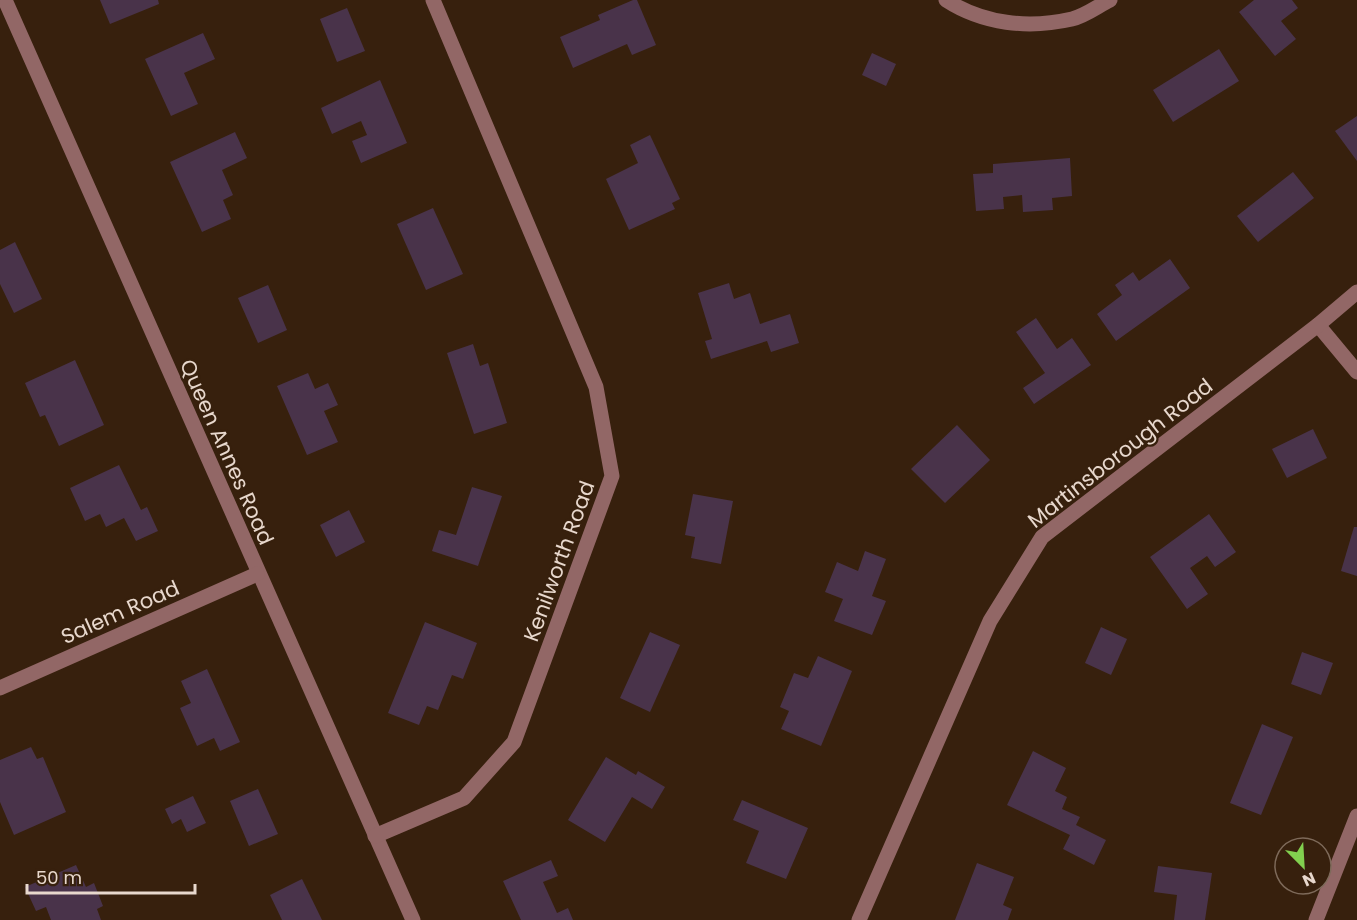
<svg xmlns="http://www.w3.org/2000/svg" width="1357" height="920" font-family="Poppins,sans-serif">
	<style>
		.building { fill: #49334a }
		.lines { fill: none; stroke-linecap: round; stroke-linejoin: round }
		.minor { stroke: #926766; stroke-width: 15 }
		.labels { text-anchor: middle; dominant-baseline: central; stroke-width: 4.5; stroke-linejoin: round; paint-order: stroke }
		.street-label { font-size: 21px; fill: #e8d8cd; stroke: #37200d }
	</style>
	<rect width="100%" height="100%" fill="#37200d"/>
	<!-- building -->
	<g class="building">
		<polygon points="100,0 158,0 159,4 110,24"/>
		<polygon points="633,0 637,0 656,45 632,55 627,44 573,68 560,37 600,20 598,15"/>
		<polygon points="1254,0 1292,0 1298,8 1281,21 1296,39 1275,56 1239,12"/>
		<polygon points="347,8 365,51 337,62 320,19"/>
		<polygon points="203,33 215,59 184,73 198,104 171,116 145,59"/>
		<polygon points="1219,49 1239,81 1173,122 1153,90"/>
		<polygon points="872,53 896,64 886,86 862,75"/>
		<polygon points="380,80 407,143 361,163 352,141 367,135 361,121 332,134 321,108"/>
		<polygon points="1357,116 1357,161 1335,131"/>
		<polygon points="235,132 247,158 222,170 233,195 223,200 231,219 202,232 170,162"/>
		<polygon points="650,135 680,199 672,203 675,209 629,230 606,179 638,163 630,145"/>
		<polygon points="1070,158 1072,196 1052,198 1053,210 1023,212 1022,195 1003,197 1004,209 976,211 973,174 993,173 993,164"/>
		<polygon points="1293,172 1314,198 1258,242 1237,216"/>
		<polygon points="433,208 463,274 426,290 397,224"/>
		<polygon points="15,242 42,299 14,313 0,284 0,250"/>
		<polygon points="1170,259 1190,288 1116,341 1097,314 1122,295 1115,285 1133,272 1139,281"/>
		<polygon points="729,283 734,299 750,293 760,324 790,314 799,343 771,352 767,341 711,359 705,341 712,339 698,293"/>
		<polygon points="268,285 287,330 258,343 238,298"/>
		<polygon points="1036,318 1057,349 1072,338 1091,365 1034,404 1023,388 1045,373 1016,332"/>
		<polygon points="473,344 480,366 488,363 507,423 474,434 447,353"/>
		<polygon points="75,360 104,425 59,446 45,415 40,417 25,383"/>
		<polygon points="308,373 315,389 328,383 338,405 324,411 338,442 307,455 277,386"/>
		<polygon points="957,425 990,460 945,503 911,469"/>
		<polygon points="1313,429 1327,458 1287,478 1272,449"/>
		<polygon points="119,465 141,510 147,507 158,531 136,541 124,518 106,527 100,514 85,521 70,488"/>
		<polygon points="472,487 502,496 478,566 432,551 439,530 456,535"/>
		<polygon points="693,494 733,501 721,564 691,558 695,537 685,535"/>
		<polygon points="349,510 365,542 336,557 320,525"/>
		<polygon points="1209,514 1236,552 1215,567 1207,556 1190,568 1208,594 1187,609 1150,557"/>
		<polygon points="1354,527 1357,527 1357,576 1341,571"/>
		<polygon points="865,551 886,559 872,596 886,601 872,635 834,621 843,599 825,592 837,562 858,571"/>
		<polygon points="425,622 477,643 463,679 452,675 438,710 427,706 419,725 388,713"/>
		<polygon points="1101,627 1127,639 1111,675 1085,663"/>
		<polygon points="650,632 680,645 650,712 620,698"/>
		<polygon points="1302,652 1333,663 1321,695 1291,684"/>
		<polygon points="818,656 852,671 821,746 781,729 789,711 780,707 794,673 808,678"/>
		<polygon points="207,669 240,742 220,751 214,738 197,746 180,708 191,703 181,681"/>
		<polygon points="1262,724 1293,737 1261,815 1230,803"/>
		<polygon points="31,747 37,759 43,757 66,812 14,835 0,802 0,760"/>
		<polygon points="1033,751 1066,768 1055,791 1067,797 1062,809 1080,817 1076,825 1106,840 1094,865 1063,849 1070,835 1007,805"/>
		<polygon points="606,757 636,775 638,771 665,787 652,809 632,797 605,842 568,820"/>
		<polygon points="258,789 278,834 249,846 230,801"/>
		<polygon points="193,796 206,823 187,832 181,819 172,824 165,809"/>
		<polygon points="742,800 808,828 786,879 746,863 759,831 733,820"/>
		<polygon points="551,860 558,876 543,882 557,913 568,908 573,920 521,920 503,881"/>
		<polygon points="977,863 1014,877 1003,905 1012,909 1008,920 955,920"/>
		<polygon points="76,865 86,887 94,883 103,906 97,909 101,920 51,920 46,907 36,911 25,887"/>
		<polygon points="1158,866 1212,873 1205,920 1174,920 1177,895 1154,892"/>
		<polygon points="302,879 322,920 282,920 270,895"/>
	</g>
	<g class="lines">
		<!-- minor -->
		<g class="minor">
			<polyline points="5,0 413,920"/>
			<path d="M946 0C983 24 1028 29 1072 19 1085 16 1098 6 1110 0"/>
			<polyline points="1318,325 1357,372"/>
			<polyline points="0,688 257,574"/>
			<polyline points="375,836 464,798 514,742 612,476 596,387 433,0"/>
			<polyline points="859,920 990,621 1042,537 1318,325 1357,292"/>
			<polyline points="1316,920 1357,816"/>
		</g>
	</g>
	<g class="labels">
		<!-- street labels -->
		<g class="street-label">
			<text transform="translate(227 452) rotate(66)">Queen Annes Road</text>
			<text transform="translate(1120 453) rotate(-38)">Martinsborough Road</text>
			<text transform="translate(559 561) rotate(-70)">Kenilworth Road</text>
			<text transform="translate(120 612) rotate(-24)">Salem Road</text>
		</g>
	</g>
	<!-- north arrow -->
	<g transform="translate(1303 866) rotate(156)"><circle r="28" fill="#37200d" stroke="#7e6a5a" stroke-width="1.5"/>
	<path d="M0-4.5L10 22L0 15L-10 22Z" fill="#82d04f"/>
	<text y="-9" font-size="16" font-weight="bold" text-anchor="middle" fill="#e8d8cd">N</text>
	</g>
	<!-- scale -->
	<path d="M27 884v9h168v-9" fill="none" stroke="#e8d8cd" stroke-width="3"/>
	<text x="36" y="884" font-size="18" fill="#e8d8cd" stroke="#37200d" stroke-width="4.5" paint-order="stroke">50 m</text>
</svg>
